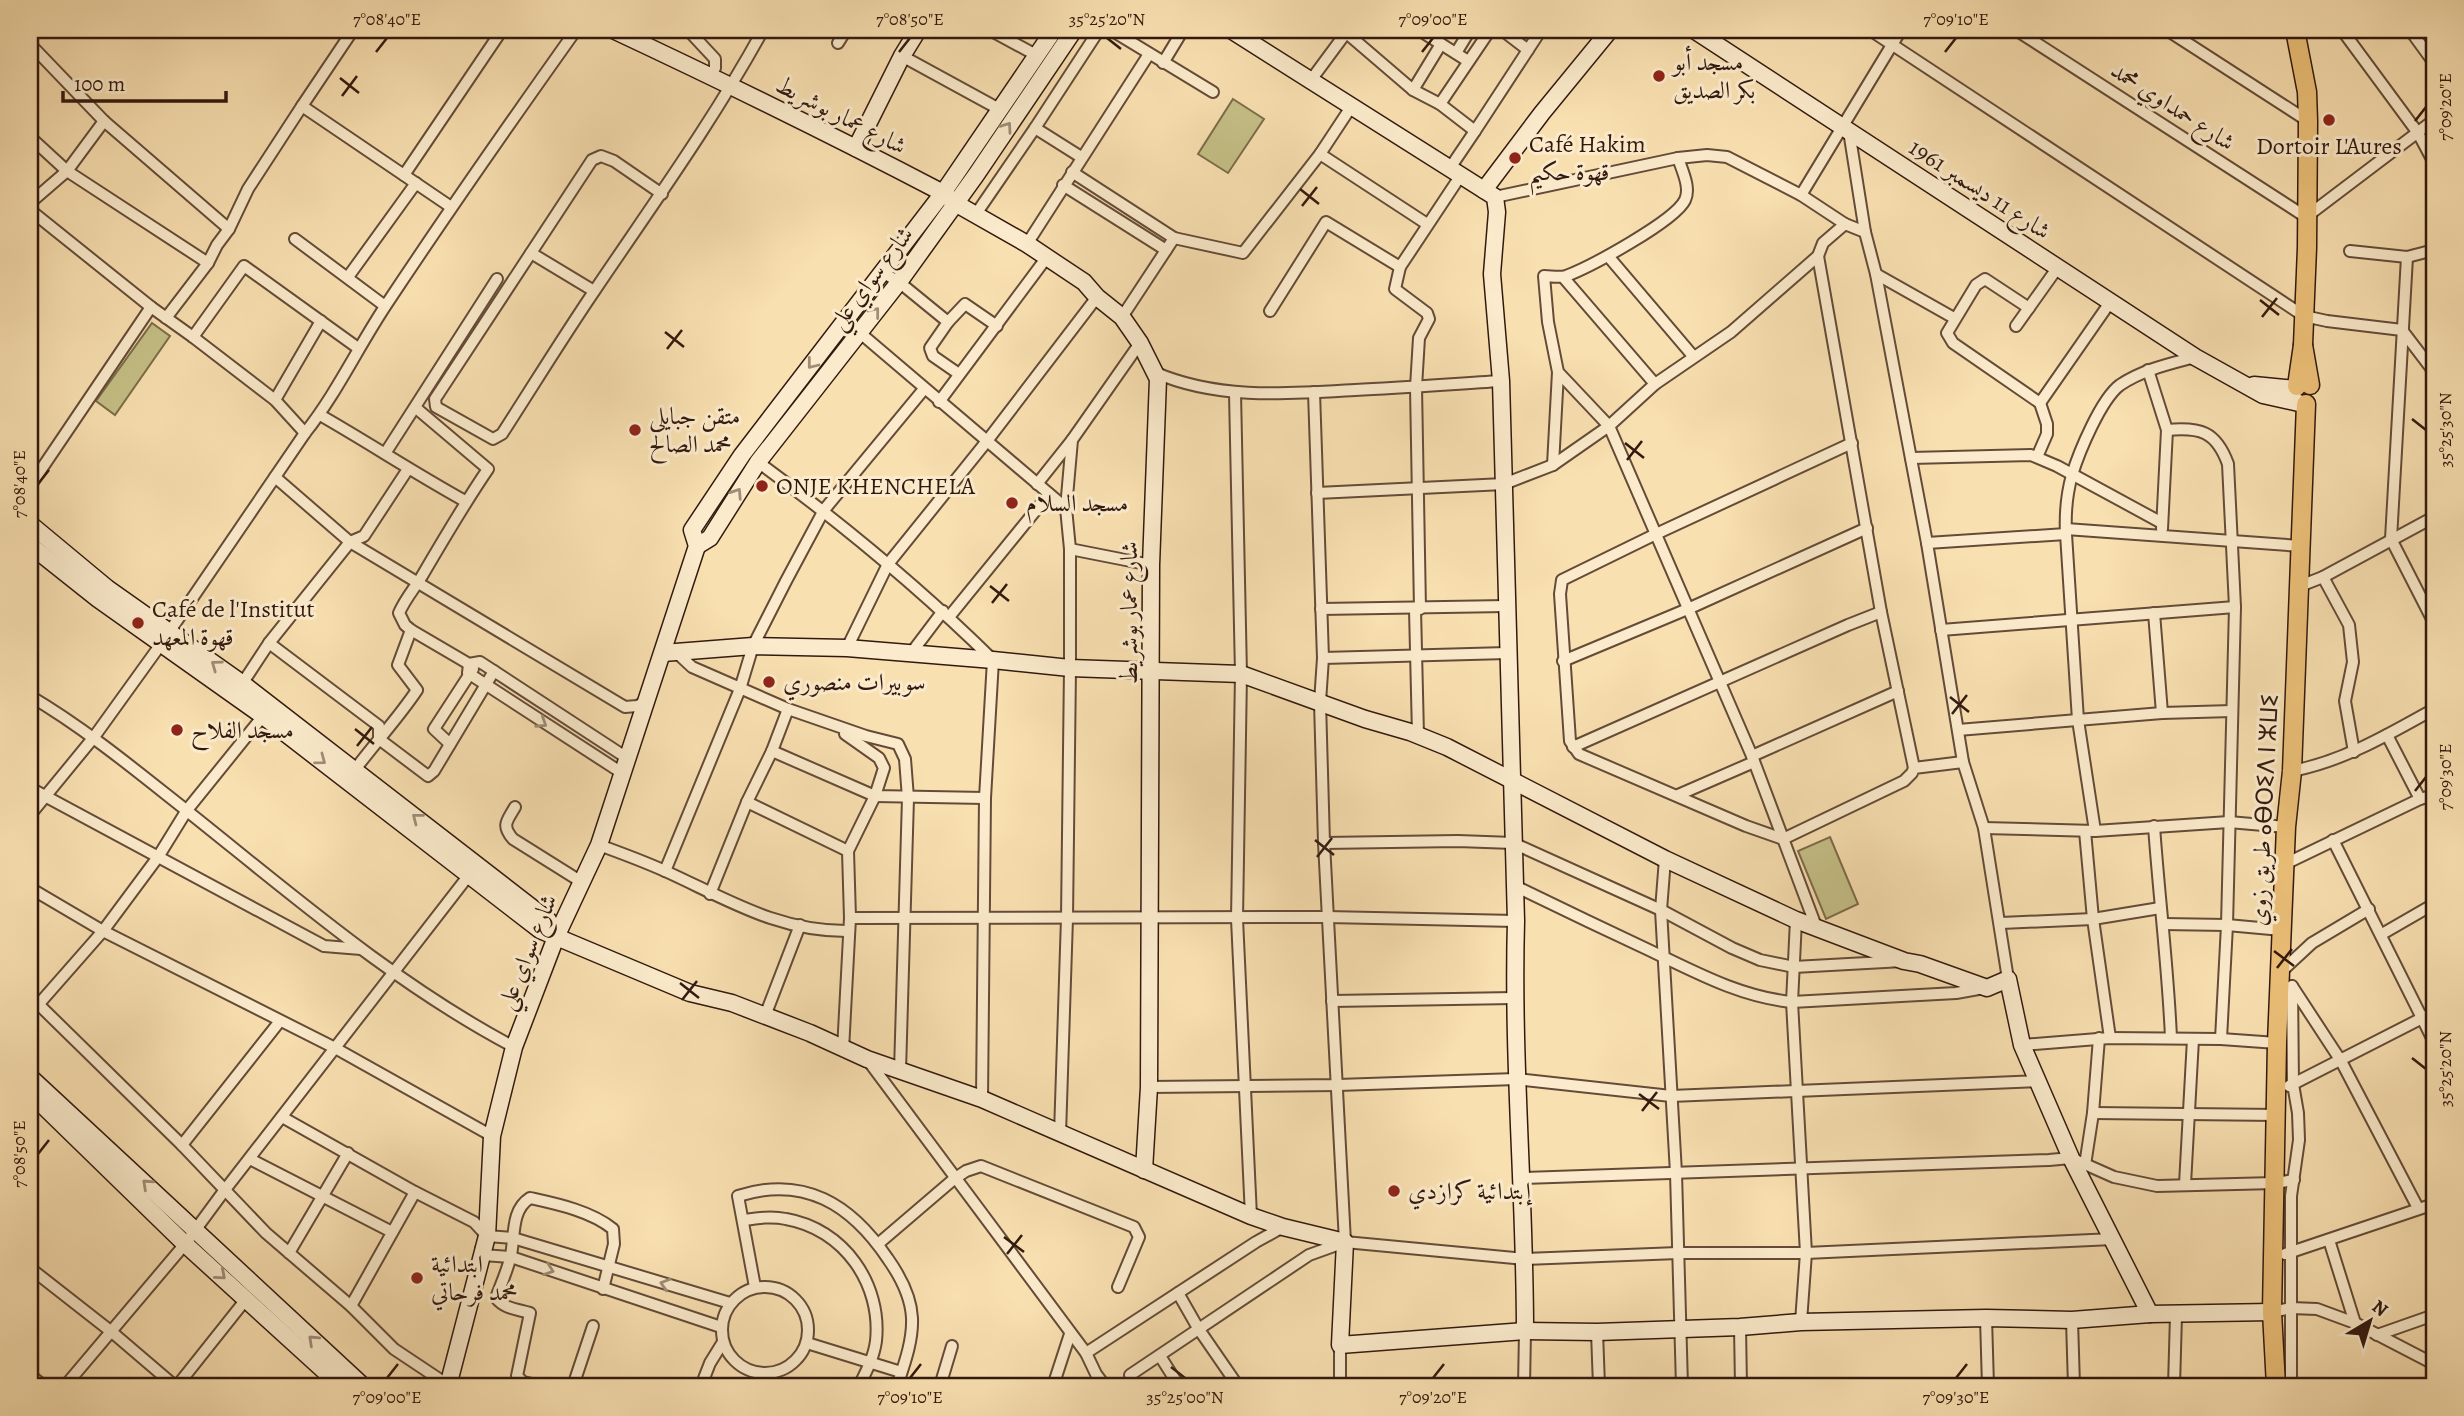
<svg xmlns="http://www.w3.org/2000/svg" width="2464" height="1416" font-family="Alegreya,Amiri,'Noto Sans Tifinagh',serif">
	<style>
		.green { fill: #c5c087; stroke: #7c6c4b; stroke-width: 2 }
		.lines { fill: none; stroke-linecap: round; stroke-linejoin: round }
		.street-casing { stroke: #644b38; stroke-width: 14 }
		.secondary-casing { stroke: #32190f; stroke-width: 19 }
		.primary-casing { stroke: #32190f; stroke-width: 21 }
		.street { stroke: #fbebcc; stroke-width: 10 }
		.secondary { stroke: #fbebcc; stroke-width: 16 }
		.primary { stroke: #ecc078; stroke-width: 18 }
		.oneway { stroke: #a18c77 }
		.ticks { fill: none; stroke: #32190f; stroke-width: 2.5 }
		.poi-dot { fill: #8f2418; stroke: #fbebcc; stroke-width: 2.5 }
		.labels { text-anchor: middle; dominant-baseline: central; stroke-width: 6; stroke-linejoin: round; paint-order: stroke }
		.poi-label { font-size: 24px; fill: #32190f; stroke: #fbebcc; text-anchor: start }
		.street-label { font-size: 24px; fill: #32190f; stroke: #fbebcc }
		.neatline { fill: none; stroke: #32190f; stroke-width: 2.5 }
		.ticks-label { font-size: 18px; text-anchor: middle; fill: #32190f }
	</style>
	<rect width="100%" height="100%" fill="#f9e0b1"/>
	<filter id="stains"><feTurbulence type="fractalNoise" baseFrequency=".00286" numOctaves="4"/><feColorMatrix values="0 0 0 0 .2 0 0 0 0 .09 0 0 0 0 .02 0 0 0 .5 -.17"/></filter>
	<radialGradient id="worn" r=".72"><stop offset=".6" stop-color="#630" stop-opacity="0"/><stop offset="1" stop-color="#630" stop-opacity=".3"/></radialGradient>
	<!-- green -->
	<g class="green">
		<polygon points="1233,99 1264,119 1228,173 1198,154"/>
		<polygon points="152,323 170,336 115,415 96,401"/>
		<polygon points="1830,837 1858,904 1826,919 1798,851"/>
	</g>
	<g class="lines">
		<defs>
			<g id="street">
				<polyline points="353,30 302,106 451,207"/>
				<polyline points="688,30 715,59 715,68 711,75"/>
				<polyline points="990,30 1036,55"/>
				<polyline points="1111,30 1213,92"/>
				<polyline points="1343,30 1413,90 1440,104 1475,131 1541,30"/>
				<polyline points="1419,30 1468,61"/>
				<polyline points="1502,30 1528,50"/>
				<polyline points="1870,30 2304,316 2327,321 2402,330 2434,372"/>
				<polyline points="2016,30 2306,217 2434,120"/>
				<polyline points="2167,30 2308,121"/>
				<polyline points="2342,30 2418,133 2434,163"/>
				<polyline points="2410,30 2434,63"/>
				<polyline points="838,43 846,30"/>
				<polyline points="30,44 104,121 229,229 248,189 302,106"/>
				<polyline points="1456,53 1470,30"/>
				<polyline points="902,56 999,109"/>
				<polyline points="1163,63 1183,30"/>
				<polyline points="1311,80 1348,30"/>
				<polyline points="1413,90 1441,44"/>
				<polyline points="1440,104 1490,30"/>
				<polyline points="1035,128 1081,157"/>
				<polyline points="1849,131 1865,232 1876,274 1927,543 1963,762 1984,828 2008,979"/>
				<polyline points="30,137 67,171 208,263"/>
				<polyline points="1320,154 1427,224"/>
				<path d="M1678 158C1682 170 1691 188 1685 200 1675 221 1590 267 1566 276 1559 278 1551 276 1544 276L1548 322 1558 372 1609 426 1752 756 1817 929"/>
				<polyline points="1450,168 1475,131"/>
				<polyline points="1072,172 1174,238"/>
				<polyline points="404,175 502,30"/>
				<polyline points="1063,185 1166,250"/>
				<path d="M662 194 614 161 601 156 592 160 439 393 435 399 436 407 493 439 502 434C533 386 563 337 595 290 653 204 713 121 763 30"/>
				<polyline points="1801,195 1901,30"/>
				<polyline points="1495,197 1678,158 1707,155 1727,157 1801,195 1845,224"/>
				<polyline points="30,203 67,171 104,121"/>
				<polyline points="30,210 151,307 193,337 275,400 305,433"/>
				<polyline points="976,214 1035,128 1099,30"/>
				<polyline points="295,239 385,306"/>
				<polyline points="1027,244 1149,54"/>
				<polyline points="2350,251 2407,257 2434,250"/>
				<polyline points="531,253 594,291"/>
				<polyline points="1608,256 1693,356"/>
				<polyline points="1818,256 1881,612 1914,768"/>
				<polyline points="2407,257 2391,539 2434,623"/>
				<polyline points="1400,267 1395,289 1427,313 1429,319 1419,338 1416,387 1420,609"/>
				<polyline points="884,273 899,282 948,322 930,348 933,356 959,374"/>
				<polyline points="1876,274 1954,318"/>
				<polyline points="348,277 416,183"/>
				<polyline points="1563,277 1655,384"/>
				<polyline points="2029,308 1985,279 1976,285 1947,333 1953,343 2040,403 2047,424 2047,434 2037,457"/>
				<polyline points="1270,311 1326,222 1400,267 1461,175"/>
				<polyline points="1122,317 1174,238 1243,253 1320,154 1351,107"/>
				<polyline points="166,318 208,263 217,245 229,229"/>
				<polyline points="948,322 965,304 997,326"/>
				<polyline points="2016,326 2058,267"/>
				<polyline points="859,332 1066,508"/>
				<polyline points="193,337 244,266 358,348"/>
				<polyline points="2148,370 2167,430 2162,529"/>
				<path d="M1154 372C1217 400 1288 394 1355 390 1404 388 1452 384 1501 381"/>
				<polyline points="1314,392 1323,658 1320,702 1324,843 1345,1242"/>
				<polyline points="1235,393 1241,674 1237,919 1251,1216"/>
				<polyline points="275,400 321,321"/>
				<polyline points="939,402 1047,257"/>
				<polyline points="2040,403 2111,301"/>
				<path d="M416 408 488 469C464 504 443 540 422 576 414 589 405 599 399 613L405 625 411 630 469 664 480 662 627 758"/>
				<path d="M320 415C369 443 416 474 465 501"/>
				<path d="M2167 430C2200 427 2216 431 2228 464L2235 607 2227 925 2221 1039"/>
				<polyline points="1852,443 1656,534 1562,580 1560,594 1570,741 1579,754 1746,826 1783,839 1904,781 1912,773 1914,768 1963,762"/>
				<polyline points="386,452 497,279"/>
				<polyline points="1911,458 2031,455 2057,466 2162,523"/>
				<path d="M758 462C841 523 920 588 993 660L985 798 982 1099"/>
				<polyline points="1553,465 1558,372"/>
				<polyline points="275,477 350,542 625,707 637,706 646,702"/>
				<polyline points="1037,484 1072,440"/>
				<polyline points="30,486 151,307"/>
				<polyline points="1317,493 1504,484 1553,465 1609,426 1655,384 1731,332 1818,256 1823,243 1845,224 1865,232"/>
				<polyline points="2066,529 2301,546"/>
				<polyline points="1927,543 2066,534"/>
				<polyline points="1070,549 1151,565"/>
				<polyline points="2323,577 2349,625 2353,662 2345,701 2354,752"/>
				<polyline points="2300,586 2323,577 2434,517"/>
				<polyline points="1321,609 1506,606"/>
				<polyline points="1415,609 1418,735"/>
				<polyline points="2154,613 2162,713"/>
				<polyline points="949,617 1049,494"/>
				<polyline points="1941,630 2235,607"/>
				<polyline points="269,643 379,726 379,739 428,776 434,771 494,671"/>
				<polyline points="847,648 888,564 987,441 1097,297"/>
				<polyline points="912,652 943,611"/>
				<polyline points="677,653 692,667 788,709"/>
				<polyline points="1323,658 1507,653"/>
				<polyline points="1563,661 1690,608 1867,528"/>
				<polyline points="469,664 468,673 622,773"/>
				<polyline points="240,687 269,643 350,542 364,536 408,469"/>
				<path d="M30 696C79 725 123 760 167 795 279 883 387 980 514 1047"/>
				<polyline points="1958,730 2162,713 2232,711"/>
				<polyline points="2387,735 2420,799"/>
				<polyline points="450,744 434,729 473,669"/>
				<polyline points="1573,747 1848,625 1881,612"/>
				<polyline points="772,751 875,796 985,798"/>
				<polyline points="1752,756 1898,691"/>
				<path d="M2292 771C2344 761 2389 734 2434 709"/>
				<path d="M351 775C372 746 397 720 417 690L398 665 411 630"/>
				<polyline points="30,788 324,946 361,949"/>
				<polyline points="1678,795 1754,762"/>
				<polyline points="747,802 848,851"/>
				<path d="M515 807C507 821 501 825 513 839L580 881"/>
				<path d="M30 815 94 737 161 644 305 433C337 393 359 345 388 302 449 210 512 120 576 30"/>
				<path d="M2154 826C2159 897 2168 967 2171 1038"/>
				<polyline points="1984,828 2095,831 2229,822 2286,827"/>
				<polyline points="2085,831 2093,919 2110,1038"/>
				<path d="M2095 831 2078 720 2066 534C2065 515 2067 493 2072 475 2079 452 2101 399 2120 385 2142 370 2169 364 2195 357"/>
				<polyline points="2333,840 2434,1042"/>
				<polyline points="1324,843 1458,841 1513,843 1661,910 1732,948 1760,960 1794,967 1903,961"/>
				<path d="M599 845C621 853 643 861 665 871 727 899 778 932 849 931"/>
				<polyline points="1665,859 1661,910 1676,1173 1682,1386"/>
				<polyline points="2285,864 2420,799 2434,795"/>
				<polyline points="665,871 740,689 753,646 786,581 824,510 924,389"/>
				<path d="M1515 886C1560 908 1606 930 1651 951 1697 973 1741 997 1792 1002L1956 993 1984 988"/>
				<polyline points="30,888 103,931 335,1048 492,1136"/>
				<polyline points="710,894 747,802 772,751 788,709 866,736 898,744 905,759 908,798 900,1071"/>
				<polyline points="850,918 1327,917 1516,921"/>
				<polyline points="1796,920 1792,1002 1806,1253 1801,1322"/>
				<polyline points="2001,923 2093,919 2160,908"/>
				<polyline points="2163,924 2227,925 2282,930"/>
				<polyline points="2382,934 2434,904"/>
				<polyline points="2285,968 2312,943 2369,909"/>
				<polyline points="2292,986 2341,1061 2418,1208"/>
				<polyline points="30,996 182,1145 266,1233 351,1306 394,1349 448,1385"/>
				<polyline points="1332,1001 1514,998"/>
				<polyline points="38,1005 103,931 158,857 187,810 263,716"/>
				<polyline points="765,1016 800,925"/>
				<polyline points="2022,1045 2110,1038 2221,1039 2277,1043"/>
				<polyline points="843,1050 850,918 848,851 875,796 884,768 879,758 845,734"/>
				<polyline points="867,1059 1086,1353 1096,1374 1105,1386"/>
				<polyline points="2289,1086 2434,1012"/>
				<polyline points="1149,1087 1338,1085 1516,1079 1671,1096 2039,1081"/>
				<polyline points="2093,1113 2278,1115"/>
				<polyline points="282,1117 415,1192 474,1222 487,1236 513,1238 730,1303"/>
				<polyline points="1060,1134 1067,918 1070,668 1070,549 1066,508 1072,440 1140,343"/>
				<polyline points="182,1145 280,1021"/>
				<polyline points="250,1159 392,1232"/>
				<polyline points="2085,1165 2093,1113 2099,1038"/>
				<polyline points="1521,1178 2049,1160 2071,1158 2114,1177 2157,1186 2275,1183 2294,1180"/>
				<polyline points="2185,1184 2193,1039"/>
				<path d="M744 1220C758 1218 772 1216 786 1219 844 1229 882 1284 876 1341 874 1357 866 1372 859 1386"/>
				<polyline points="2329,1240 2355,1323"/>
				<polyline points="878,1244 954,1179 966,1171 981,1166 1134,1227 1139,1237 1118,1287"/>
				<polyline points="481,1249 483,1255 511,1257 721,1327"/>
				<polyline points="289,1253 348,1153"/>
				<polyline points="2285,1254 2434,1204"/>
				<polyline points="30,1268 113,1333 175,1386"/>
				<circle cx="765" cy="1330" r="43"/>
				<path d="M755 1287 738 1196C804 1175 851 1204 888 1259 900 1276 911 1296 912 1318 913 1341 904 1365 897 1386"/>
				<polyline points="1178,1293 1198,1328 1238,1386"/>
				<polyline points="351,1306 415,1192"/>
				<polyline points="2272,1312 2291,1308 2317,1309 2355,1323 2434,1364"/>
				<polyline points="1986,1318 1988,1386"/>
				<polyline points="2072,1320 2074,1386"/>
				<polyline points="1740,1327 1741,1386"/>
				<polyline points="1597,1332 1599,1386"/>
				<polyline points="2377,1335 2434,1315"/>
				<polyline points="807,1343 901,1372"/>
				<polyline points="1340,1345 1340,1386"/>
				<polyline points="1086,1353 1256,1242 1283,1227"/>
				<polyline points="1160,1356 1179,1386"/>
				<polyline points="30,1375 44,1386"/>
				<polyline points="1130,1375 1309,1255 1345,1242 1525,1259 1678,1253 1806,1253 2113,1239"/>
				<polyline points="65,1386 185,1244 224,1191 469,875"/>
				<polyline points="177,1386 247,1298"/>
				<polyline points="319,1386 329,1375"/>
				<path d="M542 1386 523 1382 517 1376 530 1313C517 1309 505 1309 496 1298 501 1284 508 1269 511 1255 515 1235 511 1210 530 1198 557 1204 591 1211 613 1229L614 1244 603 1289"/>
				<polyline points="573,1386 593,1326"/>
				<polyline points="701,1386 710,1363 723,1342"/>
				<polyline points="940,1386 952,1346"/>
				<polyline points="1053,1386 1070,1334"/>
				<polyline points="1524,1386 1525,1331"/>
				<polyline points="2174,1386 2176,1315"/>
				<polyline points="2291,1386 2291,1196 2299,1140 2298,1113 2293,1084 2292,986"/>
			</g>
			<g id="secondary">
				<path d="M613 30C724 82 834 136 943 193L955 203 1027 244 1084 282 1097 297 1122 317 1140 343 1158 379 1151 565 1149 1087 1144 1170"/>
				<path d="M1231 30 1495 197 1497 212 1492 274 1501 381 1516 921C1512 1058 1525 1194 1525 1331"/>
				<polyline points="1694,30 2195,357 2263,395 2299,403"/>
				<polyline points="856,148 902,56 918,30"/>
				<polyline points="1484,190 1542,113 1610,30"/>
				<polyline points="2254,385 2295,389"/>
				<polyline points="30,524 107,588 243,684 548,920 556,937"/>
				<polyline points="30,545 98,599 263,716 540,930 690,993 732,1003 810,1033 867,1059 982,1099 1251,1216 1283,1227 1345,1242 1340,1345 1525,1331 1597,1332 1740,1327 1801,1322 1986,1318 2072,1320 2150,1314 2272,1312"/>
				<polyline points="697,546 710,538 758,462 899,282 976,175 1074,30"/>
				<polyline points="663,653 753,646 847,648 993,660 1070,668 1241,674 1365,719 1410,732 1447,747 1665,859 1796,920 1904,961 1920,964 1987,988 2008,979 2022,1045 2071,1158 2150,1314"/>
				<polyline points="30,1077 363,1386"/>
				<polyline points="30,1093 185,1244 341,1386"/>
				<polyline points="448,1386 487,1236 492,1136 514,1047 556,937 599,845 697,546 692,530 742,455 943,193 1054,30"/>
			</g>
			<g id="primary">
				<polyline points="2295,30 2307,92 2308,121 2307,248 2303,345"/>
				<polyline points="2297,386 2303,345 2310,385"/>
				<polyline points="2276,1386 2272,1312 2277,1043 2286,827 2292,771 2306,404"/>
			</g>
		</defs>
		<!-- street casing -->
		<use href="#street" class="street-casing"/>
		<!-- secondary casing -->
		<use href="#secondary" class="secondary-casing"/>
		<!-- primary casing -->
		<use href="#primary" class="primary-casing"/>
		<!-- street -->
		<use href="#street" class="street"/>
		<!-- secondary -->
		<use href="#secondary" class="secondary"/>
		<!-- primary -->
		<use href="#primary" class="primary"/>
	</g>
	<!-- one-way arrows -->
	<defs><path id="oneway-chevron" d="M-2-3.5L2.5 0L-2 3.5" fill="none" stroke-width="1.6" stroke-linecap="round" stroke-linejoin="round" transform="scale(1.75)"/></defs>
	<g class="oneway">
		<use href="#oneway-chevron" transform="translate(1007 127) rotate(-55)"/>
		<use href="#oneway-chevron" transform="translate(875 312) rotate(-52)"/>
		<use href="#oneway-chevron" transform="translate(812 364) rotate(128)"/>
		<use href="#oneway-chevron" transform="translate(737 493) rotate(-57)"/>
		<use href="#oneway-chevron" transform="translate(216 665) rotate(-144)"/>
		<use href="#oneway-chevron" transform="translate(542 723) rotate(33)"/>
		<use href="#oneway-chevron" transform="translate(321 760) rotate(37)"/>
		<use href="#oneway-chevron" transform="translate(417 818) rotate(-142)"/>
		<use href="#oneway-chevron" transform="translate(147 1184) rotate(-137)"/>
		<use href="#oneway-chevron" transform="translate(549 1270) rotate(19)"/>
		<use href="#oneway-chevron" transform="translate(221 1275) rotate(41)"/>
		<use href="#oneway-chevron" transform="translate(665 1284) rotate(-163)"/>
		<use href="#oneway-chevron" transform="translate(313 1340) rotate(-137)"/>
	</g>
	<!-- ticks -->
	<path class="ticks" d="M1107 38 1121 49M376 52 387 38M899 52 910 38M1422 52 1433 38M1945 52 1956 38M340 78 359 93M342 96 357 76M2415 121 2426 107M1300 189 1319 204M1302 206 1317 187M2260 300 2279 315M2262 317 2277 298M665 332 684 347M667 349 682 330M2412 419 2426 430M1625 443 1644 458M1627 460 1642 441M38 484 49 470M990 586 1009 601M992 603 1007 584M1950 697 1969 712M1952 714 1967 695M355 729 374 744M357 746 372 727M2415 791 2426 777M1315 840 1334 855M1317 857 1332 838M2274 951 2294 966M2277 968 2292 949M680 983 699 998M682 1000 697 981M2412 1058 2426 1069M1639 1094 1659 1109M1642 1111 1657 1092M38 1154 49 1140M1004 1237 1024 1252M1007 1254 1022 1235M1171 1367 1185 1378M387 1378 398 1364M910 1378 921 1364M1433 1378 1444 1364M1956 1378 1967 1364"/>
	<!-- markers -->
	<g class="poi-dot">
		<circle cx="1659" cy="76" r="7"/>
		<circle cx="2329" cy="120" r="7"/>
		<circle cx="1515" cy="158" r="7"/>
		<circle cx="635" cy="430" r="7"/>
		<circle cx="762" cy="486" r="7"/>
		<circle cx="1012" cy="503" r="7"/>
		<circle cx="138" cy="623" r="7"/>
		<circle cx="769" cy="682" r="7"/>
		<circle cx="177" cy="730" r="7"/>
		<circle cx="1394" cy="1191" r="7"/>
		<circle cx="417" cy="1278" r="7"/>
	</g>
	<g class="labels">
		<!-- poi labels -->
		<g class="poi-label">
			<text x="1673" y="62">مسجد أبو<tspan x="1673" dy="28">بكر الصديق</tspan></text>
			<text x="1529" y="144">Café Hakim<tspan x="1529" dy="28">قهوة حكيم</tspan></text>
			<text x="2329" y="146" text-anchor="middle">Dortoir L'Aures</text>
			<text x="649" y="416">متقن جبايلي<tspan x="649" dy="28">محمد الصالح</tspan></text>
			<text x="776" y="486">ONJE KHENCHELA</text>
			<text x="1026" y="503">مسجد السلام</text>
			<text x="152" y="609">Café de l'Institut<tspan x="152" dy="28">قهوة المعهد</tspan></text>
			<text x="783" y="682">سوبيرات منصوري</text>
			<text x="191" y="730">مسجد الفلاح</text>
			<text x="1408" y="1191">إبتدائية كرازدي</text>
			<text x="431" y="1264">ابتدائية<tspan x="431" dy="28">محمد فرحاتي</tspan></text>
		</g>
		<!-- street labels -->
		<g class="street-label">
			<text transform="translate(2173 106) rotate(33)">شارع حمداوي محمد</text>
			<text transform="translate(841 115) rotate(27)">شارع عمار بوشريط</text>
			<text transform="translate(1980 189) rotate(33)">شارع 11 ديسمبر 1961</text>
			<text transform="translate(871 278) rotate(-53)">شارع سواي علي</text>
			<text transform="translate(1129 613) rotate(-90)">شارع عمار بوشريط</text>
			<text transform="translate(2264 810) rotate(-87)">طريق زوي ⴰⴱⵔⵉⴷ ⵏ ⵣⵡⵉ</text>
			<text transform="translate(527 952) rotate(-68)">شارع سواي علي</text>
		</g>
	</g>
	<!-- margin -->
	<rect width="2464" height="1416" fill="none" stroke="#f9e0b1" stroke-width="77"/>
	<!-- north arrow -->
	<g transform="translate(2370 1321) rotate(38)" stroke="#fbebcc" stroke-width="5" paint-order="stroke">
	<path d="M0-5L12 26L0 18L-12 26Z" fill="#32190f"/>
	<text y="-10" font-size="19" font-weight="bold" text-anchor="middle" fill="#32190f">N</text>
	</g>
	<!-- scale -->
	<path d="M63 91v10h163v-10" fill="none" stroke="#32190f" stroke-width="3.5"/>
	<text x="74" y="91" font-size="21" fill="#32190f" stroke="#fbebcc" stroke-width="5" paint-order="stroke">100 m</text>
	<rect x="38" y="38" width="2388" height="1340" class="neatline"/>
	<g class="ticks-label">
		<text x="387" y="25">7°08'40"E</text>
		<text x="910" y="25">7°08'50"E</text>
		<text x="1107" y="25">35°25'20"N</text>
		<text x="1433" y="25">7°09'00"E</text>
		<text x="1956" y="25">7°09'10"E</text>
		<text transform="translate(2445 107) rotate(-90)" y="6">7°09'20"E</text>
		<text transform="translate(2445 430) rotate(-90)" y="6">35°25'30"N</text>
		<text transform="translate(19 484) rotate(-90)" y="6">7°08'40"E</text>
		<text transform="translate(2445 777) rotate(-90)" y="6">7°09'30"E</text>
		<text transform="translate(2445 1069) rotate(-90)" y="6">35°25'20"N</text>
		<text transform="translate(19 1154) rotate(-90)" y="6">7°08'50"E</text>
		<text x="387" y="1403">7°09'00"E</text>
		<text x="910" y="1403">7°09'10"E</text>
		<text x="1185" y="1403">35°25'00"N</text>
		<text x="1433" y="1403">7°09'20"E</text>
		<text x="1956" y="1403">7°09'30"E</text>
	</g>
	<rect width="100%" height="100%" filter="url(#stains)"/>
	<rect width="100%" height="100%" fill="url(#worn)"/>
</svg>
